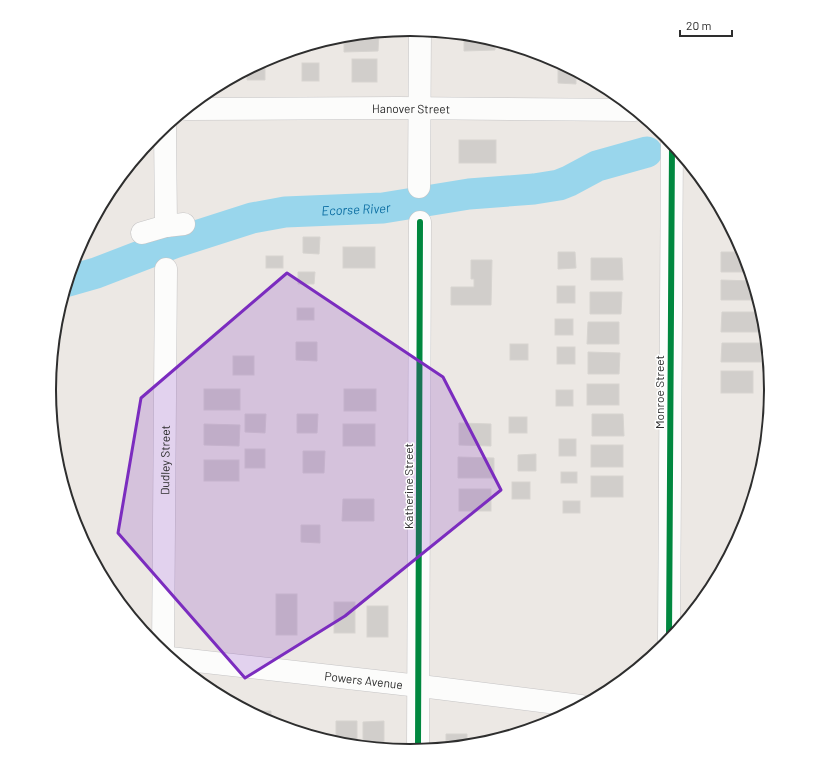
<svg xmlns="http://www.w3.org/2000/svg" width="820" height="780" font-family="Barlow,sans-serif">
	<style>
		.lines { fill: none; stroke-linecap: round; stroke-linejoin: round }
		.river { stroke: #99d6ec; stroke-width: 31 }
		.building { fill: #d1cecb; stroke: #d7d4d0 }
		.minor-casing { stroke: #c5c4c5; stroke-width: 23 }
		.minor { stroke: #fcfcfb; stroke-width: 22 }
		.cycleway-casing { stroke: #fff; stroke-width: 8 }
		.cycleway { stroke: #00873e; stroke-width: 6 }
		.marked { fill: #7b2cbf; fill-opacity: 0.2; stroke: #7b2cbf; stroke-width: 3; stroke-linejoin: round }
		.labels { text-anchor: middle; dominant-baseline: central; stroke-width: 3; stroke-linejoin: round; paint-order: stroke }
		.street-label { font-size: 12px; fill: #2e2e2e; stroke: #fff }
		.water-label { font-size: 13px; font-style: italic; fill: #0d6fa3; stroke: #fff }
		.rim { fill: none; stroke: #2e2e2e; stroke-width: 2 }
	</style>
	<rect width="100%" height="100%" fill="#ece8e4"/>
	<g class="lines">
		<!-- river -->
		<path class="river" id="s1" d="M68 281 96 273 174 243 252 218 285 212 383 208 469 194 534 189 559 185 569 181 597 166 647 152"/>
	</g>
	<!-- building -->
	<g class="building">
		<polygon points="379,32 378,51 344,52 344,35"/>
		<polygon points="464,34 481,36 495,40 495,50 464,51"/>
		<polygon points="521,48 538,53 521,54"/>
		<rect x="352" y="59" width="25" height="23"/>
		<polygon points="262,62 265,62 265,80 247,80 247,70"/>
		<rect x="302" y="63" width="17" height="18"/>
		<polygon points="558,65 564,65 576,71 576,84 558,83"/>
		<polygon points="238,74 238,79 229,79"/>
		<polygon points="587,77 599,84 587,84"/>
		<rect x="459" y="140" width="37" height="23"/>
		<polygon points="303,237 320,237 319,254 303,253"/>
		<rect x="343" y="247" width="32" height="21"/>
		<polygon points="558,252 575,252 576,268 558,269"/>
		<polygon points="721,252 744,252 750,272 721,272"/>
		<rect x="266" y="256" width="17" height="12"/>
		<polygon points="591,258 622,258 623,280 591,280"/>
		<polygon points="471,260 492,260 491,305 451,305 451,287 474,287 474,279 471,279"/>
		<polygon points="298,272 315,272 314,284 298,284"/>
		<polygon points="721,280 752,281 758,300 721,300"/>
		<rect x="557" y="286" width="18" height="17"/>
		<polygon points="590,292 622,292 621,314 590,314"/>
		<rect x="297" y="308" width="17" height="12"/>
		<polygon points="722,312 761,312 761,332 721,332"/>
		<rect x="555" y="319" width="18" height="16"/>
		<polygon points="588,322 619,322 619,344 587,344"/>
		<polygon points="296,342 317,342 317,361 296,360"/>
		<polygon points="722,343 761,343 761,362 721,362"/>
		<rect x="510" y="344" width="18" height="16"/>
		<rect x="557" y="347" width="18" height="17"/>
		<polygon points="588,352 620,353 619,374 588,374"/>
		<rect x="233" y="356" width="21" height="19"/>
		<rect x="721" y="371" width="32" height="22"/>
		<rect x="587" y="384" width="32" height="21"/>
		<rect x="204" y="389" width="36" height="21"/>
		<rect x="344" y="389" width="32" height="22"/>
		<rect x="556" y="390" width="17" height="16"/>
		<polygon points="245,414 266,414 265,433 245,432"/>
		<polygon points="297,414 318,414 317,433 297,433"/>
		<polygon points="592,414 623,414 624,436 592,436"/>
		<rect x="509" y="417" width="18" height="16"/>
		<polygon points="459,423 491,424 491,446 459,445"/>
		<polygon points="204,424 240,425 239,446 204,445"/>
		<rect x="343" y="424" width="32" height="22"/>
		<rect x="559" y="439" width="17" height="17"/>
		<rect x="591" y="445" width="32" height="22"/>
		<rect x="245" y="449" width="20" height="19"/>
		<polygon points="303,451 325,451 324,473 303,473"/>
		<polygon points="536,454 536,471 518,471 518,455"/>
		<polygon points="458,457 494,458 494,478 458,478"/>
		<rect x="204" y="460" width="35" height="21"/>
		<rect x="561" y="472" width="16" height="11"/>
		<rect x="591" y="476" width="32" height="21"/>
		<rect x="512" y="482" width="18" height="17"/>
		<rect x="459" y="489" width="32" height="22"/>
		<polygon points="343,499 374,499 374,521 342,521"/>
		<rect x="563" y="501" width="17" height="12"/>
		<polygon points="301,525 320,525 320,543 301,542"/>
		<rect x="276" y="594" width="21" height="41"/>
		<rect x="334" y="602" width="21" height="31"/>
		<rect x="367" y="606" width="21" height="31"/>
		<polygon points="250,711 271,711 271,723 250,712"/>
		<polygon points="336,721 357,721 357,746 336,743"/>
		<polygon points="384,721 384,748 363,746 363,722"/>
		<polygon points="446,734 467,734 467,745 446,747"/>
		<polygon points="481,739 498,739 481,744"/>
	</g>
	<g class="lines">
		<defs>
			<g id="minor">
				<path id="s2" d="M186 109 398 108 635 110"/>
				<polyline points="165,127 166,226"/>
				<polyline points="419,187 420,30"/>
				<polyline points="142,233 166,226 184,224"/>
				<polyline points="669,641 672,143"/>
				<path id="s3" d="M163 652 166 269"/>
				<path id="s4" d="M170 658 437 688 581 706"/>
				<polyline points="418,750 420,222"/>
			</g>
		</defs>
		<!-- minor casing -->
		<use href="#minor" class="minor-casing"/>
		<!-- minor -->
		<use href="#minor" class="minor"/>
		<defs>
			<g id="cycleway">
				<polyline points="669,641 672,143"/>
				<polyline points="418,750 420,222"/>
			</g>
		</defs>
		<!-- cycleway casing -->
		<use href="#cycleway" class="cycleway-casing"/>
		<!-- cycleway -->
		<use href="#cycleway" class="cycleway"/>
	</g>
	<!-- marked area -->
	<path class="marked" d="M287 273 443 377 501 490 345 616 245 678 118 533 141 398Z"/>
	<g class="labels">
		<!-- street labels -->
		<g class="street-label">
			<text stroke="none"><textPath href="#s2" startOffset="225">Hanover Street</textPath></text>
			<text transform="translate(659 392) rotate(-90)">Monroe Street</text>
			<text stroke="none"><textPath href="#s3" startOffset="192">Dudley Street</textPath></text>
			<text transform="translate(408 486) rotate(-90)">Katherine Street</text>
			<text stroke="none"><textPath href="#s4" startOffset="195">Powers Avenue</textPath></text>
		</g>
		<!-- water labels -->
		<g class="water-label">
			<text stroke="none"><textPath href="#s1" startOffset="299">Ecorse River</textPath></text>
		</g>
	</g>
	<!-- crop -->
	<path d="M0 0H820V780H0ZM56 390a354 354 0 1 1 708 0a354 354 0 1 1-708 0Z" fill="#fff" fill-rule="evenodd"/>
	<path class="rim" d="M56 390a354 354 0 1 1 708 0a354 354 0 1 1-708 0Z"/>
	<!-- scale -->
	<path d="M680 30v6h52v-6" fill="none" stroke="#2e2e2e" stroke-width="2"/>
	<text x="686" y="30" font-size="12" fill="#2e2e2e" stroke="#ffffff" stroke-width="3" paint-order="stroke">20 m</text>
</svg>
